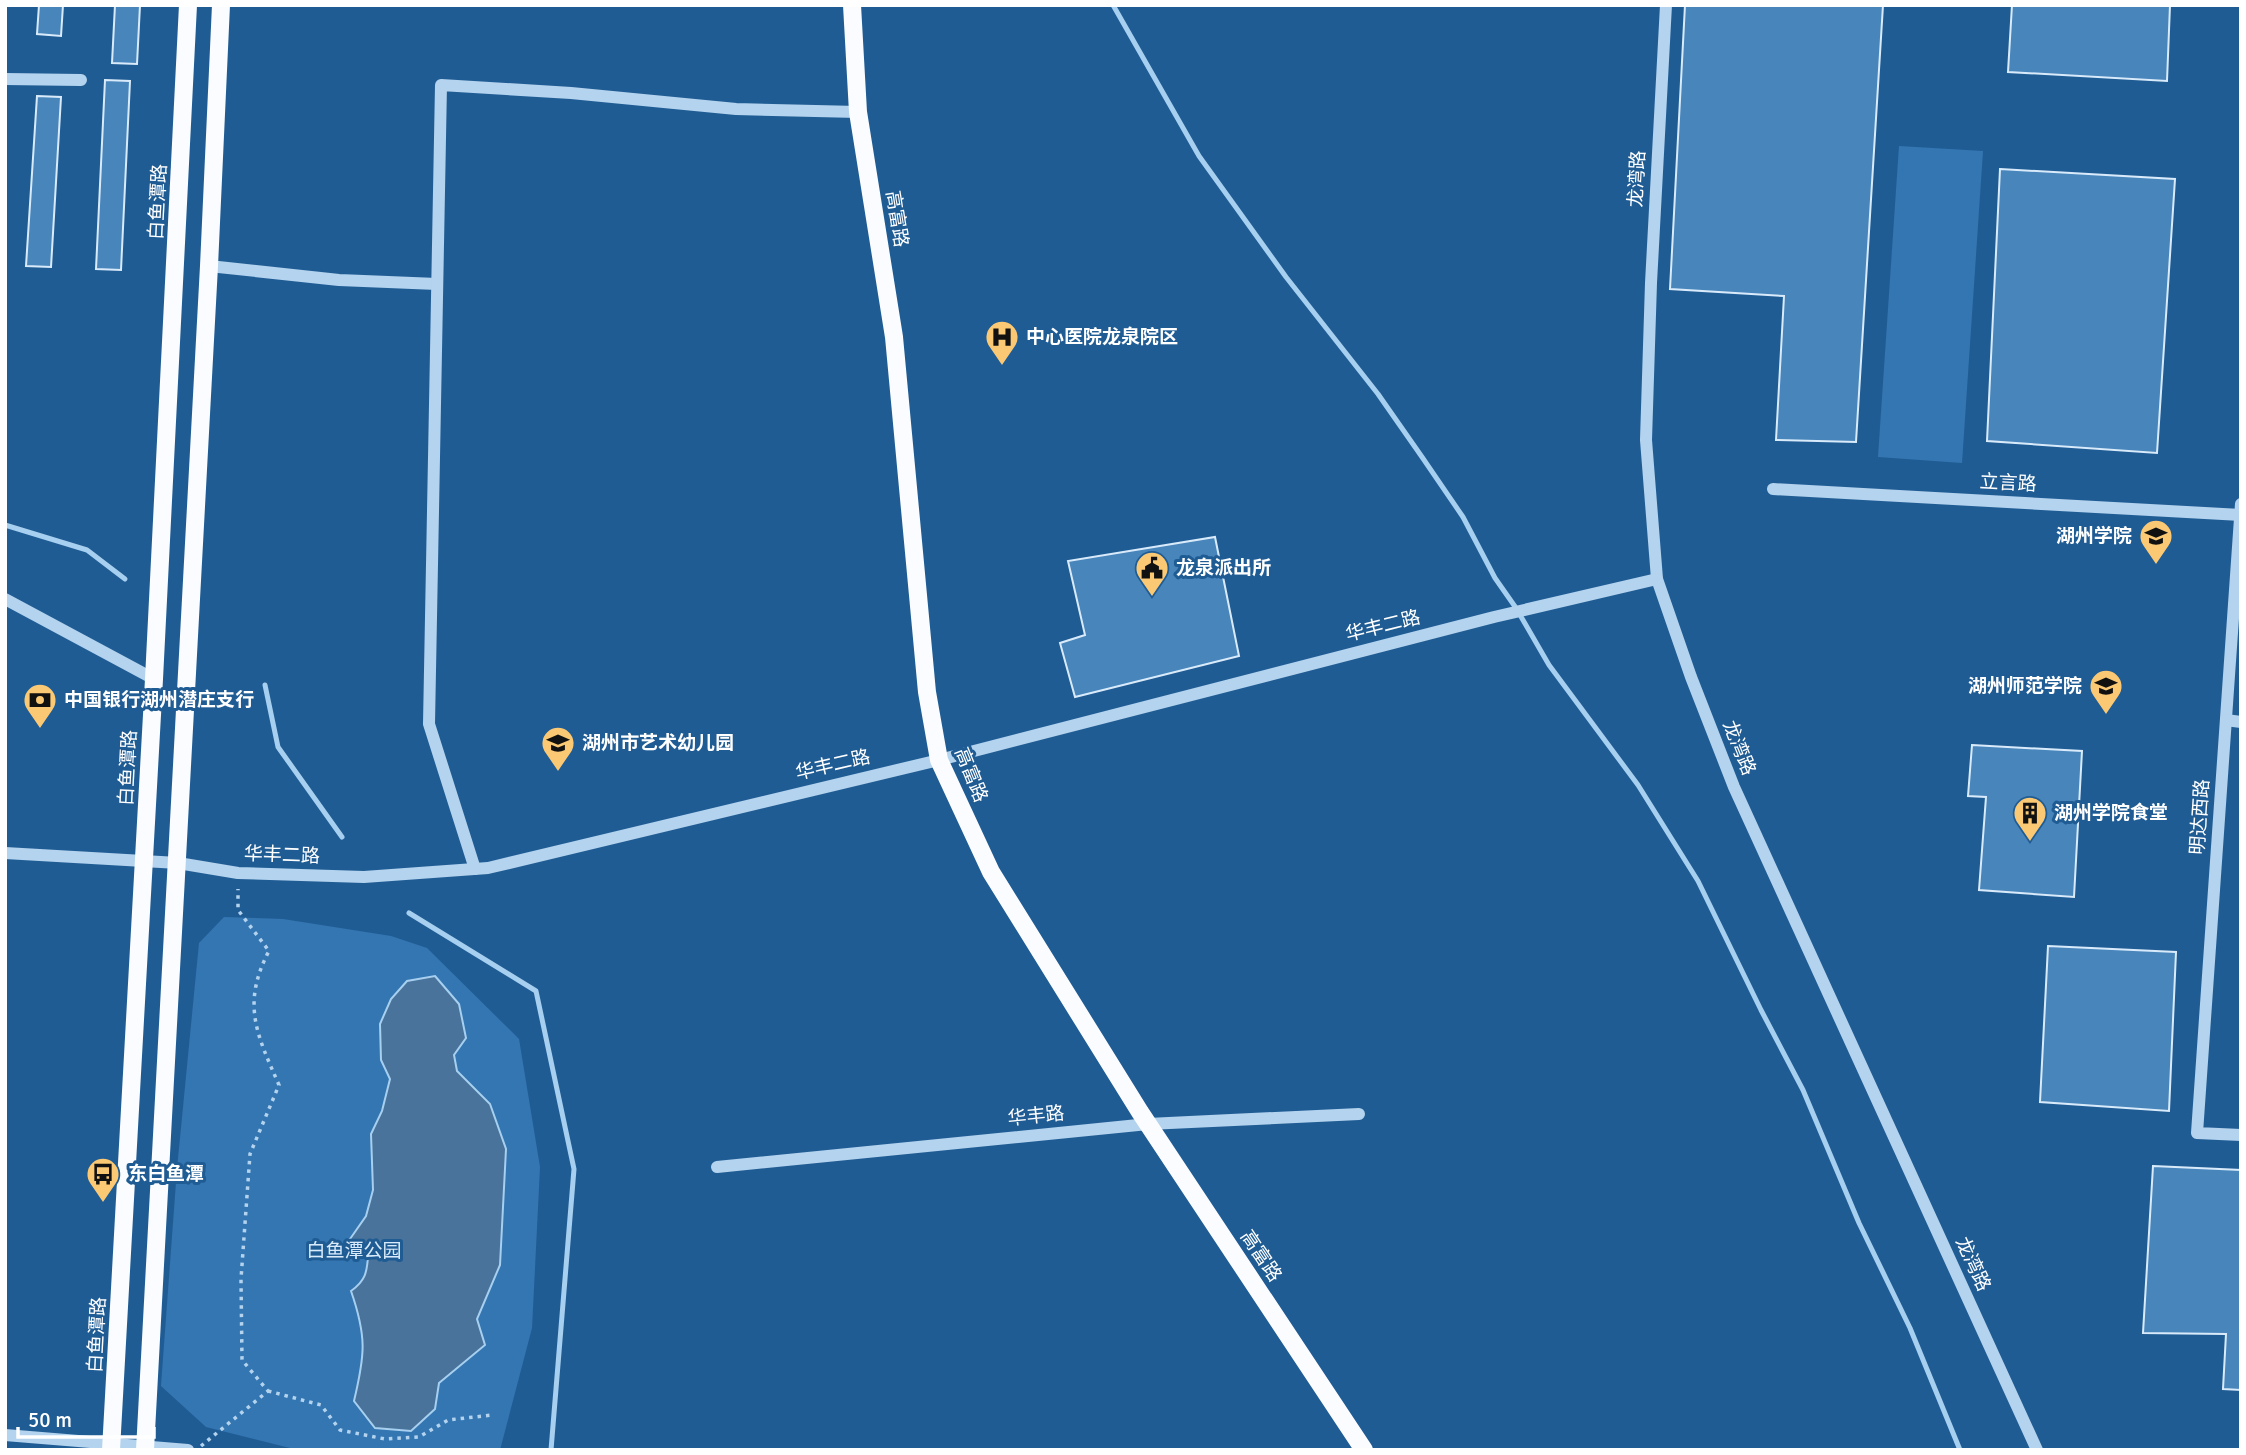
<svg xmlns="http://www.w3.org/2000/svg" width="2246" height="1455" font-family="Signika,'Noto Sans SC',sans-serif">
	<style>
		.green { fill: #3476b2 }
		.water { fill: #49739a; stroke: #a7cfef; stroke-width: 2 }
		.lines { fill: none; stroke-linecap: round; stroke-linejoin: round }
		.stream { stroke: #a7cfef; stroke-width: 5 }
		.building { fill: #4885bb; stroke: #d9ebfa; stroke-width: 2 }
		.path { stroke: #b3d3ee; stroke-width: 3.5; stroke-dasharray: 3.5 5; stroke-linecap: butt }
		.minor { stroke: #b3d3ee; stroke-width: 12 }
		.major { stroke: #fafcff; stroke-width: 18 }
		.labels { text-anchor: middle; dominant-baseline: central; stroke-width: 6; stroke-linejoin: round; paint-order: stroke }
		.street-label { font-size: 19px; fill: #fff; stroke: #205c94 }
		.poi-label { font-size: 19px; font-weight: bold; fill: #fff; stroke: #205c94; text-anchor: start }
		.park-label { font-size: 19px; fill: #d9ebfa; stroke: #205c94 }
	</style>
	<rect width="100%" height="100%" fill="#205c94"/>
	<!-- green -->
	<g class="green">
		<polygon points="1899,146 1983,151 1962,463 1878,457"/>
		<polygon points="224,917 283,919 391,936 427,948 519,1039 540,1167 532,1328 500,1450 321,1450 290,1448 206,1427 161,1386 177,1169 199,943"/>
	</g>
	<!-- water -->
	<path class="water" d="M435 976 459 1004 466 1038 454 1055 457 1071 490 1104 506 1149 500 1265 477 1319 485 1345 439 1383 435 1409 411 1431 375 1428 354 1401C365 1355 367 1337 351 1291 365 1281 367 1273 368 1256L350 1239 366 1216 373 1190 371 1134 382 1111 390 1079 381 1060 380 1024 391 999 407 981Z"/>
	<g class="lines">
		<!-- stream -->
		<g class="stream">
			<polyline points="1113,5 1199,156 1286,277 1378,394 1422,457 1463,517 1495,578 1516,608 1549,665 1638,785 1698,881 1761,1010 1803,1090 1859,1223 1910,1328 1960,1450"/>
			<polyline points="5,525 87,550 125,579"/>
			<polyline points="265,685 278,747 342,837"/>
			<polyline points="409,913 536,991 574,1169 551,1450"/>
		</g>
	</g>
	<!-- building -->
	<g class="building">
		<polygon points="39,5 63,5 61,36 37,34"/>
		<polygon points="115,5 140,5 137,64 112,63"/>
		<polygon points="1685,5 1883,5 1856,442 1776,440 1784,296 1670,289"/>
		<polygon points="2012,5 2170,5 2167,81 2008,72"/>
		<polygon points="105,80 130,81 121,270 96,269"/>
		<polygon points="37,96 61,97 51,267 26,266"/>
		<polygon points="2000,169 2175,179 2157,453 1987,441"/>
		<polygon points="1215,537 1239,656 1075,697 1060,643 1085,635 1068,561"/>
		<polygon points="1972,745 2082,751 2074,897 1979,890 1986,797 1968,796"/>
		<polygon points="2048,946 2176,952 2169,1111 2040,1102"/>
		<polygon points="2153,1166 2241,1170 2241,1390 2223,1389 2226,1334 2143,1333"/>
	</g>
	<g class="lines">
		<!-- path -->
		<g class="path">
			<polyline points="268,1391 321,1405 340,1430 385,1439 419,1437 448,1420 492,1415"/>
			<path d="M201 1446 268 1391 242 1360 241 1279 250 1154 279 1085C257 1035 241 1004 269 951L238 910V889"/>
		</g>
		<!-- minor -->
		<g class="minor">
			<polyline points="1666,5 1651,283 1646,440 1657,579 1691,677 1734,787 2037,1450"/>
			<polyline points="5,79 81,80"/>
			<polyline points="209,266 339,280 437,284"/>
			<polyline points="1773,489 2241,515"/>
			<polyline points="2241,504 2197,1133 2241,1135"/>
			<polyline points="5,599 154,679"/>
			<polyline points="2226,720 2241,722"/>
			<polyline points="5,853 178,863 238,873 364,877 488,868 939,760 1494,617 1657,579"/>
			<polyline points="475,869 429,724 441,85 571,93 736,109 858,112"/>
			<polyline points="717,1167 1148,1124 1359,1114"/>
			<polyline points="5,1435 188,1450"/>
		</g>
		<!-- major -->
		<g class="major">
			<polyline points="852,5 858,112 894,337 927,692 939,760 991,872 1140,1112 1364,1450"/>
			<polyline points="111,1450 154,679 188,5"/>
			<polyline points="145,1450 209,266 221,5"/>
		</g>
	</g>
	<!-- icons -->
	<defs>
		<symbol id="hospital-pin" viewBox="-11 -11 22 30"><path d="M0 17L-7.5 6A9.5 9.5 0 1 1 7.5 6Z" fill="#fbc974" stroke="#205c94"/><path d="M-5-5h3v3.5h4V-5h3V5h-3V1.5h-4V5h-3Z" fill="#111"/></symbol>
		<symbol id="university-pin" viewBox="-11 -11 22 30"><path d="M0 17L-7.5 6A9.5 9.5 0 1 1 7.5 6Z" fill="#fbc974" stroke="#205c94"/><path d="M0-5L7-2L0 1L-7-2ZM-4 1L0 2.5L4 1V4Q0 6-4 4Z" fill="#111"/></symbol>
		<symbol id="civic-pin" viewBox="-11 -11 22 30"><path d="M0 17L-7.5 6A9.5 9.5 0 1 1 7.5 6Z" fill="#fbc974" stroke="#205c94"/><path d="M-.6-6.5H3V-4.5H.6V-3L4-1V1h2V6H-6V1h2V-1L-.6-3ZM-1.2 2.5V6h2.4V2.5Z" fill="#111"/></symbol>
		<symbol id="bank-pin" viewBox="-11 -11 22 30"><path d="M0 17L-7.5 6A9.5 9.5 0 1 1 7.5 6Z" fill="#fbc974" stroke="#205c94"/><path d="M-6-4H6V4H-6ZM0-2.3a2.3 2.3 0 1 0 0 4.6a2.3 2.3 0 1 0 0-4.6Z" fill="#111"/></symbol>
		<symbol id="school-pin" viewBox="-11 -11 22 30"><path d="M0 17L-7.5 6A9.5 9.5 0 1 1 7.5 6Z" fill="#fbc974" stroke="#205c94"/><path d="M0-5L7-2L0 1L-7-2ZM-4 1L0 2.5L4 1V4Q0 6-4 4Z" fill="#111"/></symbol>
		<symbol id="building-pin" viewBox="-11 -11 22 30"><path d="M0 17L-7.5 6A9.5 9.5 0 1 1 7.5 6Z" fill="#fbc974" stroke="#205c94"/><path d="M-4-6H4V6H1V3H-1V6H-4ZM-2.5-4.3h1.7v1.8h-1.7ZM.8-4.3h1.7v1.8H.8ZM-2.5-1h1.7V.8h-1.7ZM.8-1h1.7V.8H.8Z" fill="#111"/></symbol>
		<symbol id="bus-pin" viewBox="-11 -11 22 30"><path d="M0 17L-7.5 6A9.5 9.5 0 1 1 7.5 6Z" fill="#fbc974" stroke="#205c94"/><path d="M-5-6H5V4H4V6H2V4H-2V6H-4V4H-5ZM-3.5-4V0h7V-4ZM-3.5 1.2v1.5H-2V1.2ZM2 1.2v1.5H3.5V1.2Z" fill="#111"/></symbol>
	</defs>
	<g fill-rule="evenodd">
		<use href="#hospital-pin" x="983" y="318" width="38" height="52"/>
		<use href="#university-pin" x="2137" y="517" width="38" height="52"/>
		<use href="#civic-pin" x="1133" y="549" width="38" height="52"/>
		<use href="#university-pin" x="2087" y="667" width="38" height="52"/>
		<use href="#bank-pin" x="21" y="681" width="38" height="52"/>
		<use href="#school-pin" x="539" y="724" width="38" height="52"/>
		<use href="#building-pin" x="2011" y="794" width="38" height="52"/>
		<use href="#bus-pin" x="84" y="1155" width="38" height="52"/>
	</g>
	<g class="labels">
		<!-- street labels -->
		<g class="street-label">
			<text transform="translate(1637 179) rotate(-87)">龙湾路</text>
			<text transform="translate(158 202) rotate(-87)">白鱼潭路</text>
			<text transform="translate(897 219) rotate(81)">高富路</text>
			<text transform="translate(2008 483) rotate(3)">立言路</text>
			<text transform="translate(1383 626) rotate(-14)">华丰二路</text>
			<text transform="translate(1739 748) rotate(68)">龙湾路</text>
			<text transform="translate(833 765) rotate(-13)">华丰二路</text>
			<text transform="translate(128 768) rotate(-87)">白鱼潭路</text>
			<text transform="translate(971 775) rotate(68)">高富路</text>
			<text transform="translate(2200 817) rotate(-86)">明达西路</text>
			<text transform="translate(282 855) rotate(2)">华丰二路</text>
			<text transform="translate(1036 1116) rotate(-6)">华丰路</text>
			<text transform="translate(1261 1256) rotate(56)">高富路</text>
			<text transform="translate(1973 1264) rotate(65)">龙湾路</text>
			<text transform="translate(97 1335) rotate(-87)">白鱼潭路</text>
		</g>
		<!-- poi labels -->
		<g class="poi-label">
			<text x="1026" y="337">中心医院龙泉院区</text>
			<text x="2132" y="536" text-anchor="end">湖州学院</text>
			<text x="1176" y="568">龙泉派出所</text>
			<text x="2082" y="686" text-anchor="end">湖州师范学院</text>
			<text x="64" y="700">中国银行湖州潜庄支行</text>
			<text x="582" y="743">湖州市艺术幼儿园</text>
			<text x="2054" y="813">湖州学院食堂</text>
			<text x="128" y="1174">东白鱼潭</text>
		</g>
		<!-- park labels -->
		<g class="park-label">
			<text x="354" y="1251">白鱼潭公园</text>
		</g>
	</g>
	<!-- border -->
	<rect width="2246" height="1455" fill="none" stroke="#ffffff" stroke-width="14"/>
	<!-- scale -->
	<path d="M18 1427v10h136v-10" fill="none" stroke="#ffffff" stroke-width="3.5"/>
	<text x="28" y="1427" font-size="21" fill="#ffffff" stroke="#205c94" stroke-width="5" paint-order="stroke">50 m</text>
</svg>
